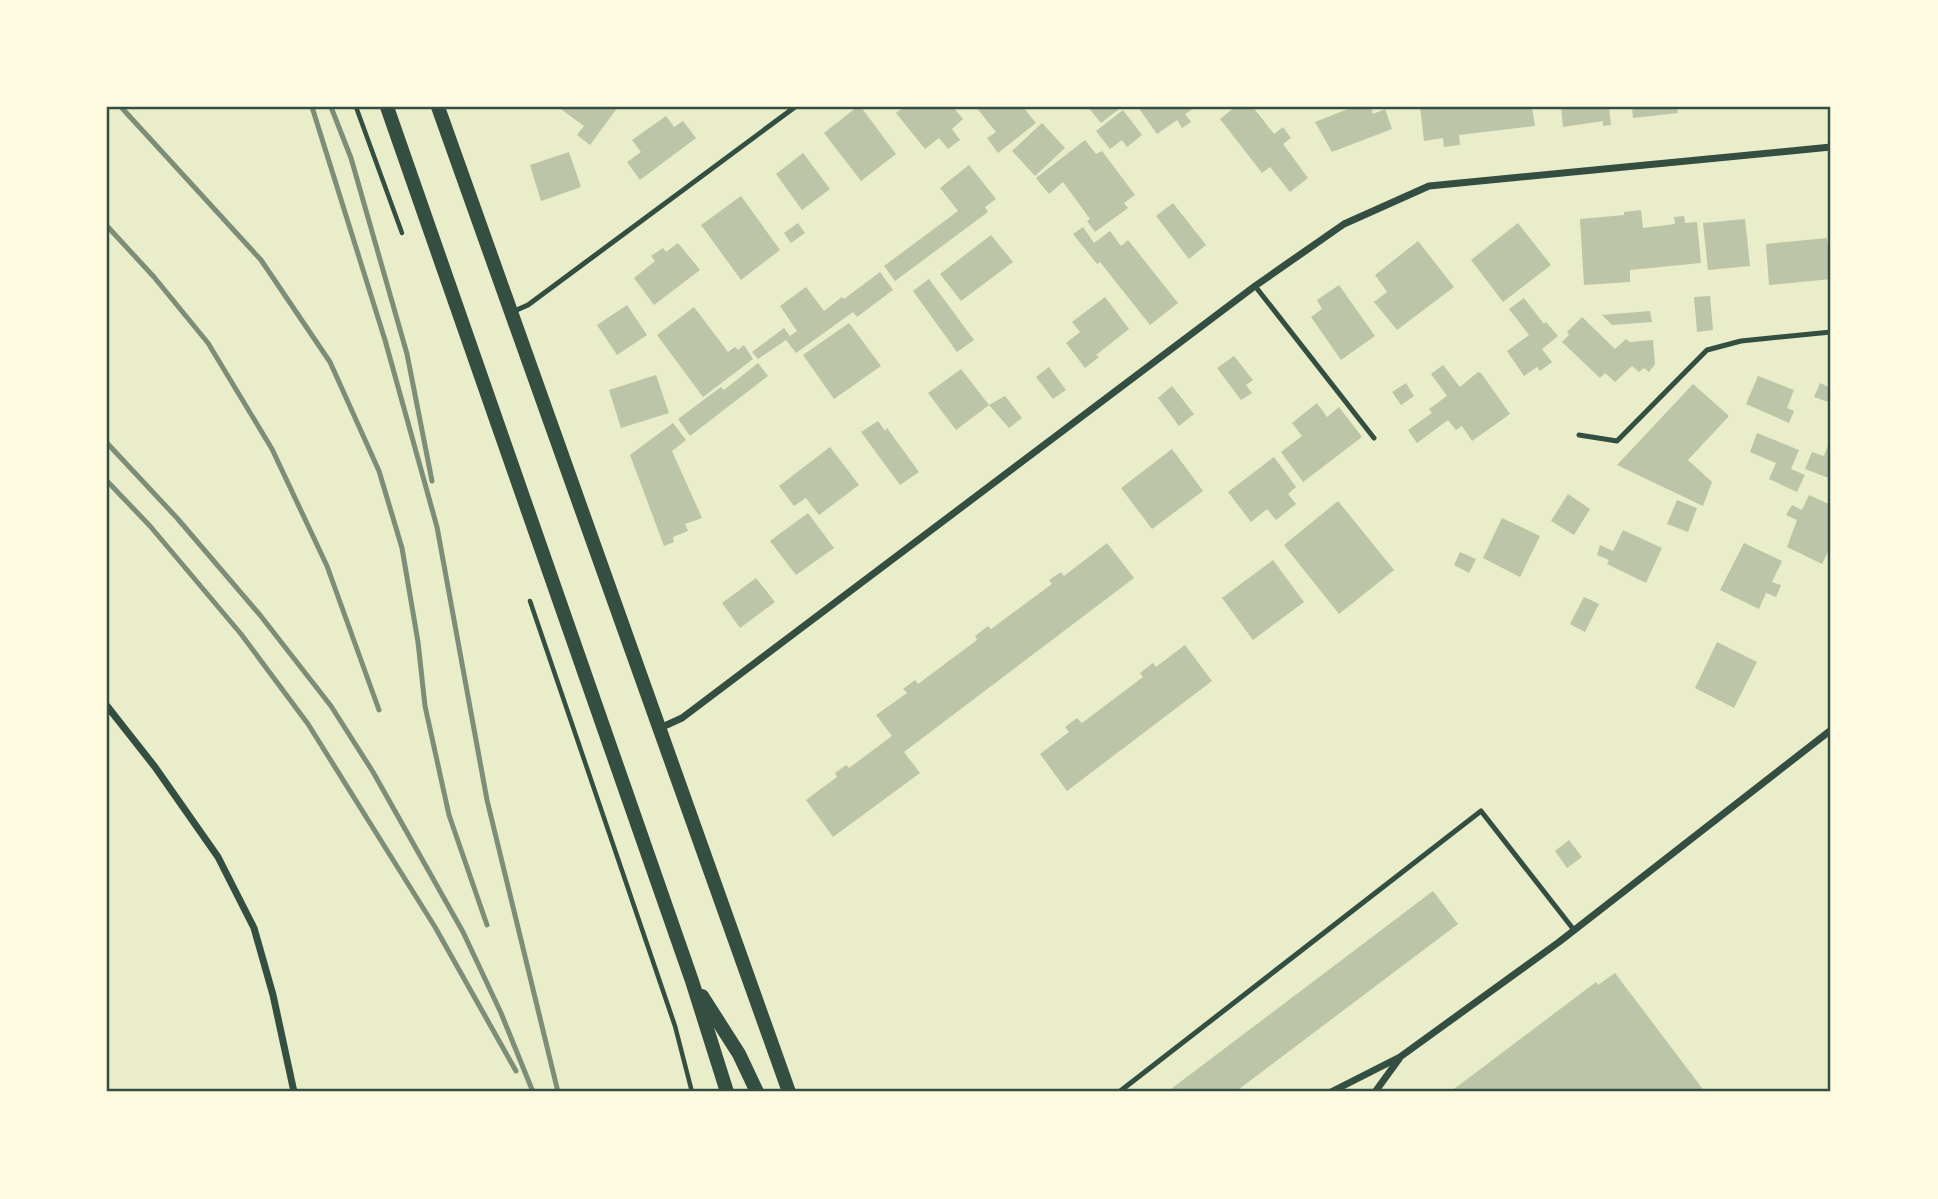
<svg xmlns="http://www.w3.org/2000/svg" width="1938" height="1199" font-family="'Titillium Web',sans-serif">
	<style>
		.building { fill: #bcc5a7 }
		.lines { fill: none; stroke-linecap: round; stroke-linejoin: round }
		.path { stroke: #344e41; stroke-width: 4.5 }
		.service { stroke: #344e41; stroke-width: 5 }
		.minor { stroke: #344e41; stroke-width: 7 }
		.secondary { stroke: #344e41; stroke-width: 14 }
		.rail { stroke: #7c8e77; stroke-width: 5 }
		.neatline { fill: none; stroke: #344e41; stroke-width: 2.5 }
	</style>
	<rect width="100%" height="100%" fill="#e9edc9"/>
	<!-- building -->
	<g class="building">
		<polygon points="558,107 618,107 590,145 577,135 584,126"/>
		<polygon points="857,107 861,107 896,154 861,181 824,133"/>
		<polygon points="904,107 918,107 919,109 921,107 953,107 963,119 952,129 960,140 948,149 939,138 925,149 896,113"/>
		<polygon points="976,107 1023,107 1036,123 998,153 987,138 996,132"/>
		<polygon points="1088,107 1115,107 1118,110 1101,123"/>
		<polygon points="1138,107 1196,107 1185,114 1191,122 1182,128 1177,120 1157,134"/>
		<polygon points="1235,107 1253,107 1274,134 1283,127 1291,138 1283,144 1308,178 1290,192 1270,167 1262,173 1220,119"/>
		<polygon points="1347,107 1371,107 1373,114 1385,109 1392,129 1332,152 1315,122 1348,109"/>
		<polygon points="1420,107 1532,107 1535,126 1459,135 1460,145 1444,147 1443,138 1424,141"/>
		<polygon points="1561,107 1609,107 1611,125 1603,126 1603,121 1563,127"/>
		<polygon points="1632,107 1677,107 1678,113 1633,118"/>
		<polygon points="1123,110 1142,135 1127,147 1122,140 1110,149 1096,131"/>
		<polygon points="666,116 674,127 683,121 696,138 640,180 627,162 641,152 632,140"/>
		<polygon points="1042,123 1065,148 1035,176 1012,151"/>
		<polygon points="1085,140 1096,154 1102,151 1135,195 1124,203 1128,208 1095,232 1087,221 1090,219 1063,182 1049,194 1036,178"/>
		<polygon points="569,152 581,187 541,201 530,165"/>
		<polygon points="803,153 830,189 802,210 776,174"/>
		<polygon points="969,165 996,199 985,207 988,212 895,281 884,266 958,211 940,188"/>
		<polygon points="741,196 780,250 741,280 701,225"/>
		<polygon points="1173,203 1206,245 1189,259 1156,216"/>
		<polygon points="1641,210 1643,228 1675,224 1674,217 1684,216 1685,223 1697,222 1701,263 1630,270 1630,282 1584,285 1580,219 1624,215 1624,212"/>
		<polygon points="1745,219 1750,266 1708,270 1703,223"/>
		<polygon points="798,223 805,233 791,243 784,233"/>
		<polygon points="1518,223 1551,265 1503,302 1471,260"/>
		<polygon points="1083,227 1094,243 1110,231 1121,246 1128,240 1178,303 1150,325 1100,262 1097,264 1073,234"/>
		<polygon points="991,235 1013,262 961,301 940,274"/>
		<polygon points="1827,238 1831,279 1769,285 1766,244"/>
		<polygon points="1418,241 1454,287 1397,330 1374,302 1387,292 1375,275"/>
		<polygon points="678,243 700,270 654,305 634,278 655,261 651,256 663,248 666,252"/>
		<polygon points="880,272 893,290 857,317 853,312 796,353 786,340 758,359 752,352 784,328 790,336 797,331 780,306 806,287 824,311 842,297 844,299"/>
		<polygon points="929,279 974,340 957,352 913,291"/>
		<polygon points="1339,285 1375,336 1341,360 1311,317 1322,309 1317,300"/>
		<polygon points="1710,296 1713,330 1697,332 1694,297"/>
		<polygon points="1105,297 1129,329 1096,355 1099,357 1085,368 1066,343 1080,332 1072,322"/>
		<polygon points="1524,298 1544,324 1546,322 1558,336 1542,349 1552,362 1540,371 1537,367 1524,376 1507,351 1529,335 1509,309"/>
		<polygon points="627,305 647,335 617,355 597,325"/>
		<polygon points="694,307 728,352 735,347 738,350 744,345 753,359 703,397 657,335"/>
		<polygon points="1650,311 1652,322 1612,325 1602,315"/>
		<polygon points="1582,317 1615,349 1626,339 1630,342 1653,340 1655,364 1649,372 1644,368 1639,372 1632,366 1615,382 1605,373 1600,378 1562,342 1569,335 1567,332"/>
		<polygon points="849,323 881,366 834,399 803,355"/>
		<polygon points="1234,356 1253,380 1246,385 1252,393 1241,400 1217,368"/>
		<polygon points="758,363 768,376 690,436 678,419 721,387 724,390"/>
		<polygon points="1443,365 1460,387 1478,372 1481,373 1510,414 1472,441 1462,426 1456,430 1448,420 1417,443 1408,430 1432,413 1429,409 1447,396 1431,374"/>
		<polygon points="1049,367 1066,390 1053,399 1036,377"/>
		<polygon points="961,369 989,405 956,430 928,393"/>
		<polygon points="656,375 669,413 621,428 609,390"/>
		<polygon points="1758,376 1794,390 1787,408 1794,411 1789,423 1746,404"/>
		<polygon points="1406,383 1414,396 1401,405 1392,392"/>
		<polygon points="1820,383 1831,388 1831,403 1814,397"/>
		<polygon points="1693,384 1729,416 1688,460 1712,482 1703,506 1617,465"/>
		<polygon points="1172,386 1194,414 1179,426 1158,398"/>
		<polygon points="1005,396 1022,418 1009,428 989,405"/>
		<polygon points="1317,403 1327,417 1339,407 1362,437 1303,482 1281,452 1302,436 1292,423"/>
		<polygon points="878,421 885,431 887,428 919,472 900,485 861,432"/>
		<polygon points="673,423 686,440 672,451 702,518 685,524 688,531 673,537 674,542 664,546 630,455"/>
		<polygon points="1757,433 1799,450 1791,469 1805,475 1797,492 1769,479 1776,463 1750,452"/>
		<polygon points="1831,437 1831,479 1805,469 1812,452 1824,456"/>
		<polygon points="830,447 859,485 819,515 806,498 794,506 779,486"/>
		<polygon points="1172,449 1203,491 1152,529 1121,488"/>
		<polygon points="1274,457 1296,487 1288,494 1296,504 1276,520 1267,509 1251,522 1228,492"/>
		<polygon points="1568,494 1590,509 1574,535 1551,521"/>
		<polygon points="1809,495 1831,505 1831,546 1822,564 1787,547 1797,520 1786,515 1792,505 1802,510"/>
		<polygon points="1677,500 1697,508 1688,532 1667,524"/>
		<polygon points="1338,501 1394,570 1339,614 1284,545"/>
		<polygon points="808,513 834,548 796,575 770,541"/>
		<polygon points="1502,518 1540,536 1520,577 1483,558"/>
		<polygon points="1623,530 1662,548 1646,583 1607,564 1609,560 1597,555 1600,545 1613,551"/>
		<polygon points="1107,543 1134,578 904,752 920,773 833,837 806,800 837,777 835,773 846,765 849,768 892,736 876,715 907,693 903,689 915,680 918,684 977,640 975,636 988,626 991,629 1052,584 1049,580 1061,572 1064,576"/>
		<polygon points="1744,543 1782,561 1772,582 1781,585 1776,597 1766,593 1759,609 1720,590"/>
		<polygon points="1460,552 1476,559 1469,573 1454,565"/>
		<polygon points="1273,560 1304,602 1253,640 1222,598"/>
		<polygon points="756,578 775,602 740,628 722,603"/>
		<polygon points="1584,597 1599,604 1585,632 1570,624"/>
		<polygon points="1717,642 1757,662 1734,708 1695,688"/>
		<polygon points="1185,645 1212,681 1067,791 1040,754 1069,732 1065,727 1077,718 1082,723 1143,677 1140,673 1153,663 1156,667"/>
		<polygon points="1569,840 1582,857 1567,868 1555,851"/>
		<polygon points="1433,891 1458,924 1235,1092 1167,1092"/>
		<polygon points="1615,973 1705,1092 1450,1092 1596,982 1598,985"/>
	</g>
	<g class="lines">
		<!-- path -->
		<g class="path">
			<polyline points="356,107 402,233"/>
			<polyline points="530,601 675,1026 692,1092"/>
		</g>
		<!-- service -->
		<g class="service">
			<polyline points="1255,286 1374,438"/>
			<polyline points="512,312 528,305 795,107"/>
			<polyline points="1579,435 1617,441 1707,350 1741,341 1831,332"/>
			<polyline points="1119,1092 1481,811 1574,930"/>
		</g>
		<!-- minor -->
		<g class="minor">
			<polyline points="107,706 155,767 218,857 254,928 273,995 294,1092"/>
			<polyline points="660,728 682,718 1255,286 1344,224 1429,186 1831,147"/>
			<polyline points="1331,1092 1400,1057 1559,942 1831,730"/>
			<polyline points="1375,1092 1399,1059"/>
		</g>
		<!-- secondary -->
		<g class="secondary">
			<polyline points="387,107 692,981 727,1092"/>
			<polyline points="438,107 789,1092"/>
			<polyline points="702,996 739,1054 757,1092"/>
		</g>
		<!-- rail -->
		<g class="rail">
			<polyline points="121,107 261,260 330,362 379,471 402,548 418,642 425,706 449,815 487,925"/>
			<polyline points="312,107 385,340 437,527 487,800 558,1092"/>
			<polyline points="331,107 351,158 407,354 432,481"/>
			<polyline points="107,226 154,277 208,343 272,449 327,566 379,710"/>
			<polyline points="107,443 177,518 260,615 331,706 373,772 463,932 501,1013 533,1092"/>
			<polyline points="107,481 150,526 241,634 308,724 435,927 516,1071"/>
		</g>
	</g>
	<!-- border -->
	<rect width="1938" height="1199" fill="none" stroke="#fefae0" stroke-width="217"/>
	<rect x="108" y="108" width="1721" height="982" class="neatline"/>
</svg>
